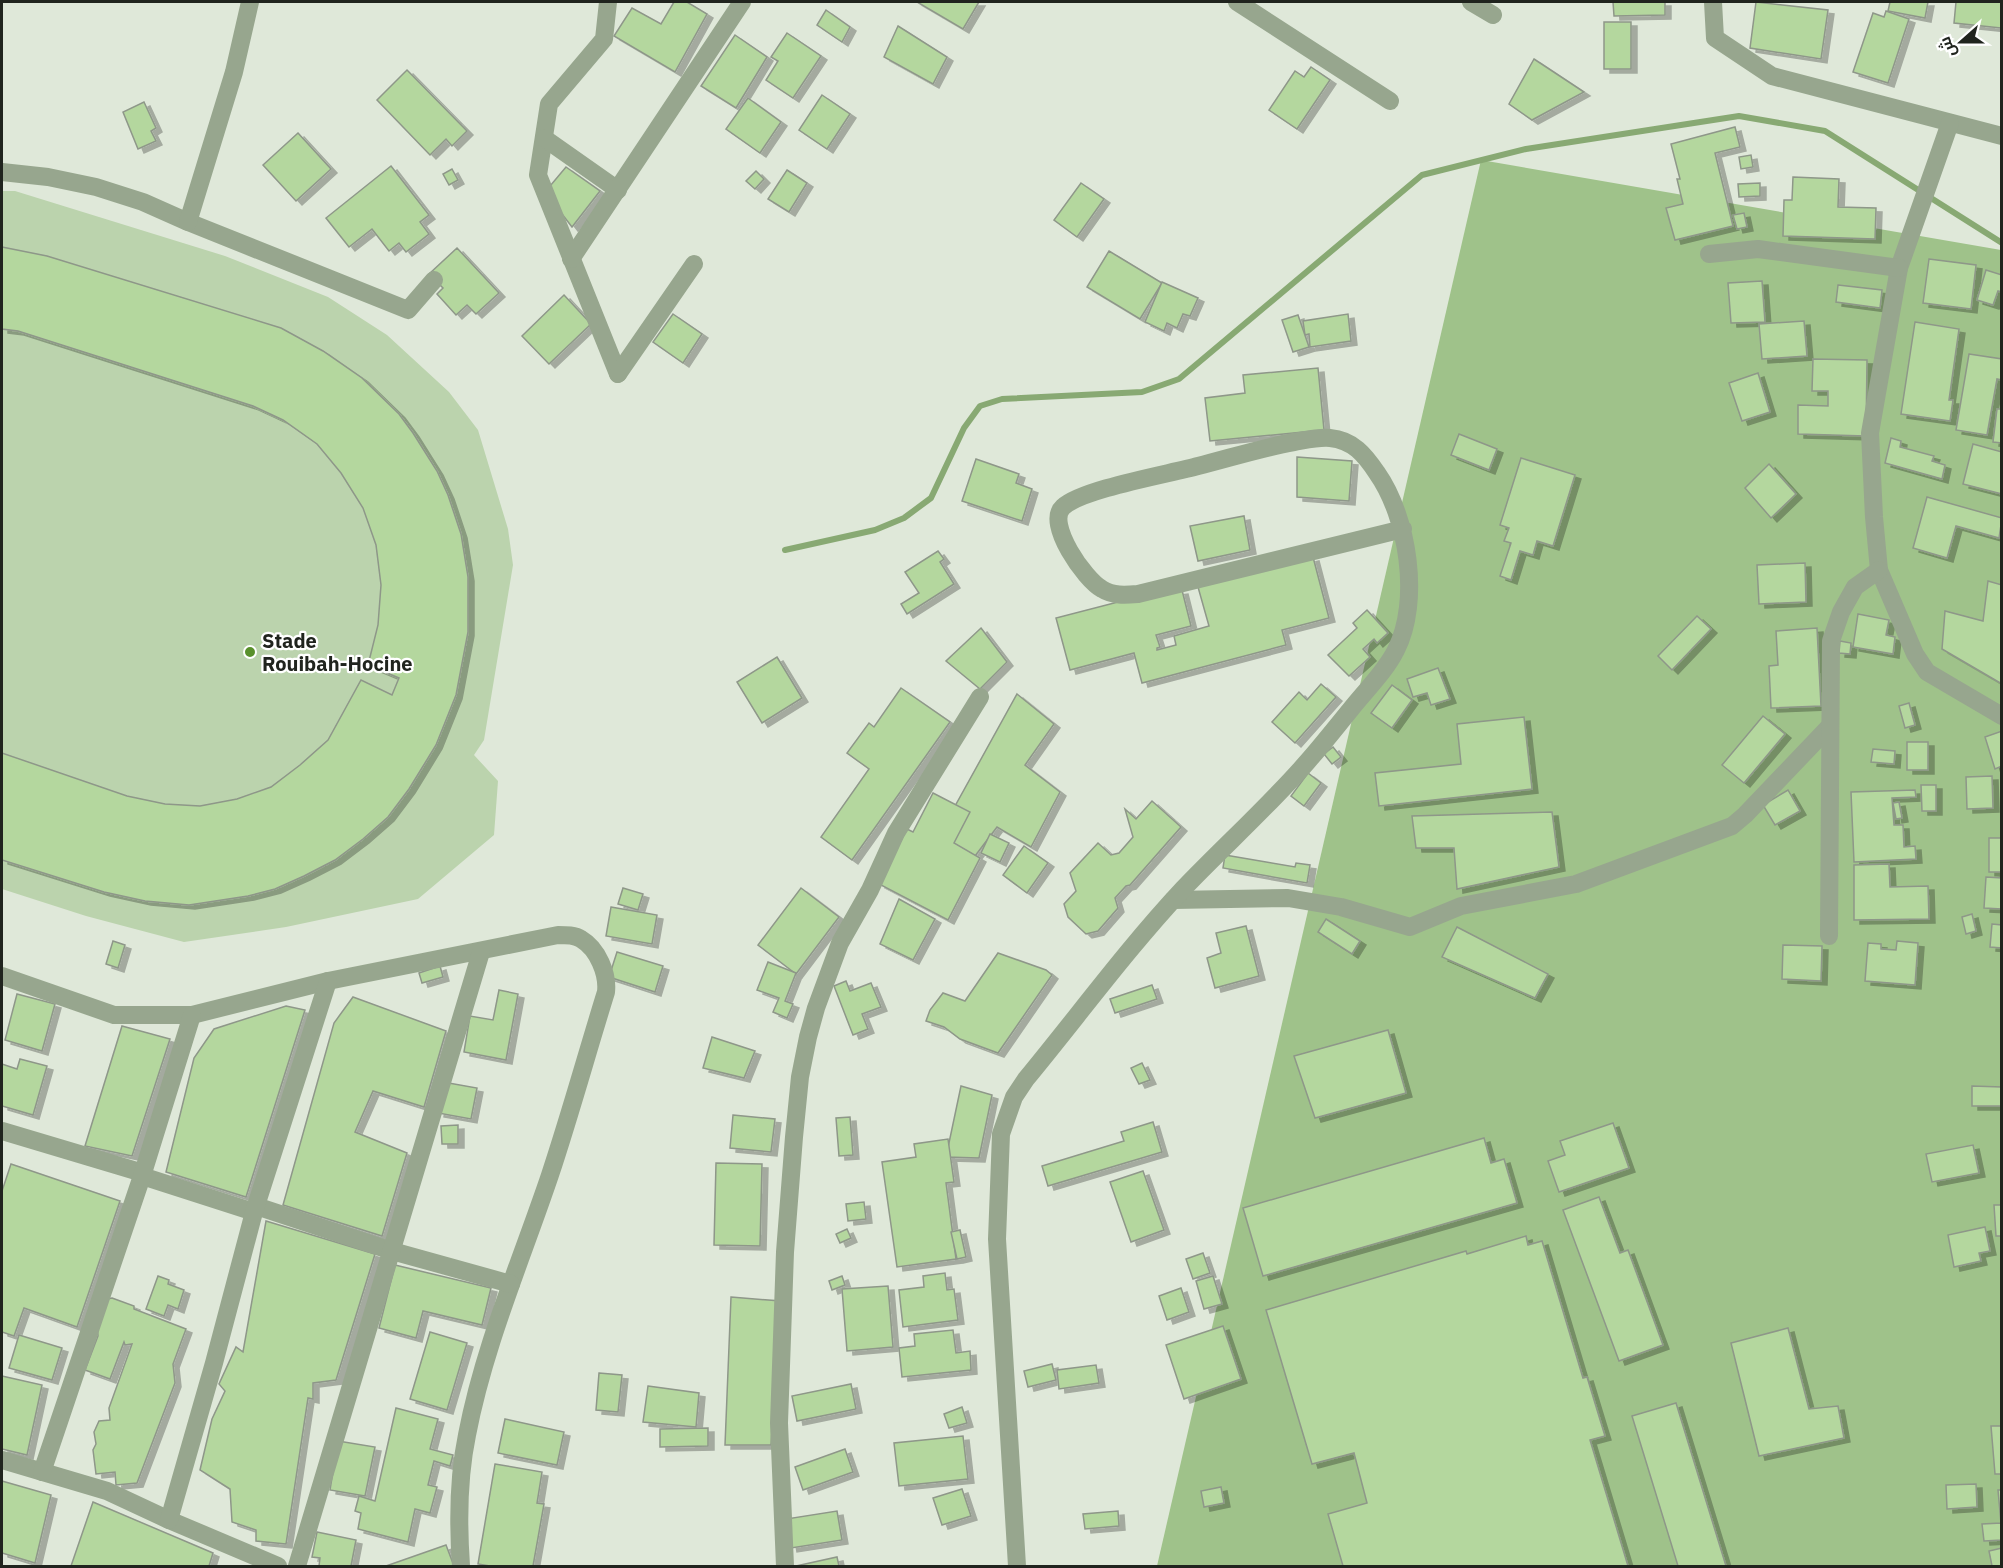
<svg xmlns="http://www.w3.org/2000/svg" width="2003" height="1568" font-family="'IBM Plex Sans',Cairo,sans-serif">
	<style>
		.green { fill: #bbd3ad }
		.forest { fill: #9fc28a }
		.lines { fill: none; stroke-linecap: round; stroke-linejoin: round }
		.stream { stroke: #88a973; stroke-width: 6 }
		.building { fill: #b4d79e; stroke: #8e9789; stroke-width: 1.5; filter: url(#shadow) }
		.minor { stroke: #97a68e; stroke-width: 18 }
		.poi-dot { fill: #59902c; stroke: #fff; stroke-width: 2 }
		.labels { text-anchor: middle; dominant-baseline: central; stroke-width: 4.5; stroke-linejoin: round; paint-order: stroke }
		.poi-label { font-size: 20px; font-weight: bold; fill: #20241e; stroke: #fff; text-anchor: start }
	</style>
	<defs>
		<filter id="shadow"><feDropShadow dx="6" dy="4" stdDeviation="0" flood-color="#0004"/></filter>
	</defs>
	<rect width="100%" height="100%" fill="#dfe8d9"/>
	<!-- green -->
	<polygon class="green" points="2,191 15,191 225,256 328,297 387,335 449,392 478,430 508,529 513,565 484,740 474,755 498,781 494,835 418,899 286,927 184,942 86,916 2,889"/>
	<!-- forest -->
	<polygon class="forest" points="1481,160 2001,250 2001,1566 1157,1566"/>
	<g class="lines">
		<!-- stream -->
		<polyline class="stream" points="785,550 875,530 904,518 931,498 964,428 980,406 1002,399 1142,392 1179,379 1422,175 1526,149 1739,116 1825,131 2002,243"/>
	</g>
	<!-- building -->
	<g class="building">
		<polygon points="674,2 687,2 707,14 675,72 614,36 632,8 661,24"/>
		<polygon points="917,2 979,2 963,29"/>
		<polygon points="1613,2 1665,2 1665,15 1614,16"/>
		<polygon points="1756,2 1828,10 1821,59 1750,48"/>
		<polygon points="1890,2 1928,2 1925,18 1888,11"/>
		<polygon points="1956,2 2002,2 2001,28 1954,23"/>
		<polygon points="826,10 850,27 842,42 817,25"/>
		<polygon points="1886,11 1909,19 1888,83 1853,72 1873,13 1884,17"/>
		<rect x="1604" y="22" width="27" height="47"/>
		<polygon points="898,26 947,57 933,84 884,57"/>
		<polygon points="787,33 821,56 793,98 766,80 778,61 771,57"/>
		<polygon points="735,35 767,57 736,108 701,86"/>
		<polygon points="1534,59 1584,92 1532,120 1509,104"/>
		<polygon points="1311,67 1330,80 1297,129 1269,110 1295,71 1304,77"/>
		<polygon points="407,70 467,131 452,146 446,139 430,155 377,100"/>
		<polygon points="822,95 850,114 827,149 799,130"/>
		<polygon points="748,98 781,122 760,153 726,129"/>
		<polygon points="144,102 156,128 151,131 156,141 138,149 123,112"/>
		<polygon points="1735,127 1740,147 1715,153 1733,226 1675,240 1666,208 1683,204 1677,179 1680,179 1671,144"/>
		<polygon points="298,133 331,169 296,201 263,165"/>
		<polygon points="1751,155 1753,167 1741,169 1739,157"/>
		<polygon points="391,166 429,215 420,222 429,234 406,252 399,243 389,251 372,229 349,247 326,218"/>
		<polygon points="566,167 600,191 572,227 545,192"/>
		<polygon points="452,169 458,180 449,185 443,174"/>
		<polygon points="787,170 807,183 789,212 768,199"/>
		<polygon points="756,171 764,179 755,189 746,181"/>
		<polygon points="1793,177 1839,179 1838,207 1876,208 1875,239 1783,236 1784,200 1792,200"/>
		<polygon points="1081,183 1104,199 1077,237 1054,220"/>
		<polygon points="1760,183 1760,196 1739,197 1738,184"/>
		<polygon points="1744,213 1747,227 1737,229 1733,215"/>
		<polygon points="2,247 47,256 281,328 323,351 362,378 399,414 413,433 437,471 448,495 461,534 468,577 468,632 456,695 436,745 409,789 388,817 363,839 335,860 304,876 275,889 248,896 189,905 145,901 104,892 2,860 2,753 127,796 165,804 200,806 237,799 271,787 300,765 328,740 361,680 392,695 399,678 368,665 378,625 381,585 376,545 363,508 341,473 317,444 283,420 253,406 18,331 2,329"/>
		<polygon points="457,248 499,293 476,314 467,305 456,315 437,294 443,288 429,274"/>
		<polygon points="1109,251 1162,283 1140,319 1087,287"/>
		<polygon points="1929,259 1976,265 1971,309 1923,303"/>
		<polygon points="1986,270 2002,275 2002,292 1998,291 1993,305 1977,300"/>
		<polygon points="1762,281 1765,322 1731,323 1728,283"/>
		<polygon points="1162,282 1198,298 1190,316 1183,314 1177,328 1167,323 1164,331 1145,322"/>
		<polygon points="1838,285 1882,290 1880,308 1836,302"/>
		<polygon points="564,295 591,324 549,364 522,336"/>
		<polygon points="673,314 702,334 683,363 653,342"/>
		<polygon points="1348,314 1351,341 1310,347 1309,334 1305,335 1303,321"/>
		<polygon points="1298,315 1309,347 1293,352 1282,320"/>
		<polygon points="1804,321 1807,356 1762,359 1759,324"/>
		<polygon points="1915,322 1959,329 1949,400 1953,400 1950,421 1901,414"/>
		<polygon points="1969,354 2002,359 2002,380 1997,379 1987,435 1956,430"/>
		<polygon points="1813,359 1867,360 1866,436 1798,434 1798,405 1828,406 1828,391 1812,391"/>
		<polygon points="1318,368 1324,430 1210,441 1205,398 1245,393 1243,375"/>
		<polygon points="1758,373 1770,412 1742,421 1729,383"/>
		<polygon points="1997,409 2002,409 2002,443 1993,442"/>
		<polygon points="1459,434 1497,449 1489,470 1451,455"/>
		<polygon points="1891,438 1901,441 1900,447 1934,456 1932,461 1945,465 1942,479 1885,463"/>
		<polygon points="1973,444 2002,452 2002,494 1963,484"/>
		<polygon points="1297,457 1352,461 1349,501 1297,497"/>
		<polygon points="1521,458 1575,475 1553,546 1537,541 1533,555 1520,551 1511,580 1500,576 1511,543 1504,541 1509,528 1500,525"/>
		<polygon points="976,459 1019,474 1016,483 1032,489 1022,521 962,501"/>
		<polygon points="1769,464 1796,494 1771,518 1745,488"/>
		<polygon points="1927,497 2002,518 1999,538 1956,526 1947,558 1913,548"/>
		<polygon points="1244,516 1250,550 1198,561 1190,526"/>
		<polygon points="938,551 944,559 940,562 954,584 907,614 901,604 919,593 905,572"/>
		<polygon points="1313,557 1329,618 1282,630 1286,645 1142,683 1134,653 1070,670 1056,618 1145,595 1182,590 1191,626 1156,635 1160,647 1157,648 1157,650 1176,645 1174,636 1209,626 1198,587"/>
		<polygon points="1805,563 1806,602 1759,604 1757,565"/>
		<polygon points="1988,581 2002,585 2002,684 1942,649 1945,611 1983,621"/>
		<polygon points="1367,610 1388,633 1377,643 1374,639 1363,649 1370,657 1349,676 1328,655 1357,628 1353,623"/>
		<polygon points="1858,614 1889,620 1886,635 1895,637 1893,654 1853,647"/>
		<polygon points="1697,616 1711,629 1672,670 1658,656"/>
		<polygon points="981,628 1007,662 980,689 946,661"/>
		<polygon points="1817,628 1821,706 1771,708 1769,666 1778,665 1776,631"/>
		<polygon points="1840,641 1851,643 1850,654 1839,653"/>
		<polygon points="777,657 802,698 762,723 737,682"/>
		<polygon points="1438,668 1450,699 1431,705 1427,693 1413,697 1407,679"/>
		<polygon points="1321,684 1336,697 1295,743 1272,722 1299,692 1307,700"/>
		<polygon points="1392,685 1412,700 1392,728 1371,713"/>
		<polygon points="901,688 950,722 852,860 821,837 869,769 847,753 869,723 874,727"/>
		<polygon points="1017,694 1054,724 1025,765 1060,792 1031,847 997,827 975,856 939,835"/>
		<polygon points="1909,703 1915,725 1905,728 1899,706"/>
		<polygon points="1763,716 1785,734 1744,783 1722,765"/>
		<polygon points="1524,717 1532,789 1379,806 1375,773 1461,764 1457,724"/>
		<polygon points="2002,731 2002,766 1995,769 1985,737"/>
		<rect x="1907" y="742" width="21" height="28"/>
		<polygon points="1333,747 1341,757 1332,764 1324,754"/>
		<polygon points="1873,749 1895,751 1894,764 1871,762"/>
		<polygon points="1308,773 1321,783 1304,806 1291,796"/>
		<polygon points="1992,776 1993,808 1967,809 1966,777"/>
		<polygon points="1921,785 1936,785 1936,811 1922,811"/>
		<polygon points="1788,790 1800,811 1775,825 1763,805"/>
		<polygon points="1915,790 1916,797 1892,798 1894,825 1903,825 1904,847 1915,846 1916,859 1854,862 1851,792"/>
		<polygon points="933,793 970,812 954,843 980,858 948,920 879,884 907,829 913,832"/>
		<polygon points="1152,801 1181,827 1130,885 1126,886 1115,898 1118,908 1098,931 1086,934 1068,917 1064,904 1076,891 1070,873 1098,843 1111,855 1119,853 1133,837 1125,809 1136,819"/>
		<polygon points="1899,802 1902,818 1896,819 1893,803"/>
		<polygon points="1552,812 1559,867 1457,889 1454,848 1416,848 1412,816"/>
		<polygon points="990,834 1009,843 1000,862 981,853"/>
		<rect x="1989" y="838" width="13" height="34"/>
		<polygon points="1024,846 1048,863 1027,893 1003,875"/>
		<polygon points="1225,855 1295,867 1296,863 1310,865 1307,883 1223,868"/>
		<polygon points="1889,864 1890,887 1928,886 1929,919 1854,920 1854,865"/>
		<polygon points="1986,877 2002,878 2002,909 1984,908"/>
		<polygon points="623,888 643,894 638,910 618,904"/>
		<polygon points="801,888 839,917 796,974 758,945"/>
		<polygon points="899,899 935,919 913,960 880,944"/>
		<polygon points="611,907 657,915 652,944 606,936"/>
		<polygon points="1972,914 1976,931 1966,934 1962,917"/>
		<polygon points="1326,919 1360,941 1352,954 1318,932"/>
		<polygon points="1992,924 2002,925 2002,948 1990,947"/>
		<polygon points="1246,926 1259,976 1215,988 1207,958 1221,953 1216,933"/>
		<polygon points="1457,927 1548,974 1535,998 1442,957"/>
		<polygon points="113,941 125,945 118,968 106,964"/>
		<polygon points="1897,941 1918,943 1915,985 1865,981 1868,943 1881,944 1881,949 1896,950"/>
		<polygon points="1783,945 1822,946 1821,981 1782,979"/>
		<polygon points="617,952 663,966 655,992 609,977"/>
		<polygon points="998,953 1046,970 1052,975 998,1053 960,1039 944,1027 926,1021 930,1010 943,993 965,1001"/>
		<polygon points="768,962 796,973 785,1001 793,1004 787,1018 773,1012 779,998 757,990"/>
		<polygon points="440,966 443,977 422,983 419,973"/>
		<polygon points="846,981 850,991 871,983 881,1007 862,1014 868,1029 853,1035 834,986"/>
		<polygon points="1152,985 1157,999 1115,1013 1110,999"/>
		<polygon points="499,990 518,994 506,1060 464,1052 470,1016 493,1020"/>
		<polygon points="17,994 55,1004 42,1051 5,1040"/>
		<polygon points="353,997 446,1031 424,1107 373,1091 355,1132 407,1153 382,1236 283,1205 334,1023"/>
		<polygon points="286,1006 305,1010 246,1197 166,1172 194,1058 214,1029"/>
		<polygon points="122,1026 170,1039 132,1156 85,1146"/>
		<polygon points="1388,1030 1406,1093 1315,1118 1294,1056"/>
		<polygon points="712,1037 755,1051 744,1078 703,1068"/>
		<polygon points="20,1059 47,1066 33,1115 2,1106 2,1064 17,1069"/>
		<polygon points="1142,1063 1150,1080 1139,1084 1131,1068"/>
		<polygon points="443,1082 477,1088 471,1119 438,1113"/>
		<polygon points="961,1086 992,1095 979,1158 946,1157"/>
		<polygon points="1972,1086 2002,1087 2002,1106 1972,1106"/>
		<polygon points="733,1115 775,1119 771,1152 730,1148"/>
		<polygon points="850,1117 853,1155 839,1156 836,1118"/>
		<polygon points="1153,1122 1162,1152 1048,1186 1042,1166 1124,1141 1121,1132"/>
		<polygon points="1613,1123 1629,1168 1559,1192 1548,1161 1565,1155 1560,1141"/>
		<polygon points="458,1125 458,1144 442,1144 441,1126"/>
		<polygon points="1484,1138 1491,1163 1504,1159 1517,1203 1263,1276 1243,1208"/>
		<polygon points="948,1139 954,1182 946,1183 956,1259 897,1267 882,1162 916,1157 914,1144"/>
		<polygon points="1973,1145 1979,1173 1932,1182 1926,1154"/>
		<polygon points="716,1163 762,1164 760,1246 714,1245"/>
		<polygon points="11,1164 120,1201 77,1327 24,1308 14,1336 2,1332 2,1191"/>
		<polygon points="1143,1171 1164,1230 1131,1242 1110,1182"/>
		<polygon points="1599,1197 1620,1253 1628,1250 1663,1345 1619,1361 1563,1210"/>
		<polygon points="864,1202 866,1219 848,1221 846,1204"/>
		<polygon points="1994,1205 2002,1205 2002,1236 1996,1236"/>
		<polygon points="266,1221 375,1254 336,1380 313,1383 313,1399 308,1398 286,1544 256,1541 256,1530 232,1522 230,1489 200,1470 212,1419 225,1391 219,1384 236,1347 243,1352"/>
		<polygon points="1985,1227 1990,1251 1979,1253 1981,1261 1954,1267 1948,1235"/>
		<polygon points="847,1229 851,1238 840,1243 836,1234"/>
		<polygon points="960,1230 966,1257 957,1259 951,1232"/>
		<polygon points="1526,1236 1528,1245 1542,1241 1583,1378 1587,1377 1605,1436 1590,1440 1628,1566 1343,1566 1328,1514 1367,1503 1354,1453 1312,1464 1266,1310 1466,1251 1467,1254"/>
		<polygon points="1203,1253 1210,1273 1193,1279 1186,1259"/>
		<polygon points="395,1265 491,1288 482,1325 423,1311 416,1338 379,1328"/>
		<polygon points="945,1273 947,1290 954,1289 958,1320 903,1327 899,1290 924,1287 923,1276"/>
		<polygon points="158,1276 169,1280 168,1284 184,1290 178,1309 168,1305 164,1316 146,1309"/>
		<polygon points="842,1276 845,1285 832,1290 829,1281"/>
		<polygon points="1213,1276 1222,1304 1204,1309 1196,1281"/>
		<polygon points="888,1286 893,1347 847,1351 842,1289"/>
		<polygon points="1181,1288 1189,1312 1167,1320 1159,1296"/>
		<polygon points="731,1297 781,1301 771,1445 725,1445"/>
		<polygon points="112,1298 134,1306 134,1309 186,1329 173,1364 175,1383 137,1483 116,1485 115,1472 96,1474 93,1450 96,1444 94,1432 99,1421 110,1420 109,1408 132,1344 125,1345 124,1342 110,1379 85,1370 98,1336 97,1325 107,1299"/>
		<polygon points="1223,1326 1241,1379 1184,1399 1166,1345"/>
		<polygon points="1788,1328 1809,1409 1838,1406 1844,1438 1759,1456 1731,1343"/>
		<polygon points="953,1330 956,1353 970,1351 971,1370 902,1377 899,1348 915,1346 914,1334"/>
		<polygon points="430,1332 467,1343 447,1410 410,1399"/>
		<polygon points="19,1335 62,1348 52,1380 9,1368"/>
		<polygon points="1052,1364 1056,1380 1028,1387 1024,1371"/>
		<polygon points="1096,1365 1099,1383 1059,1389 1057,1370"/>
		<polygon points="599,1373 622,1375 618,1412 596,1410"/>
		<polygon points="2,1376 42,1385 27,1455 2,1449"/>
		<polygon points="851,1384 856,1409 797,1421 792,1396"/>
		<polygon points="648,1386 699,1393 696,1427 643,1422"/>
		<polygon points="1676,1403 1726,1566 1678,1566 1632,1416"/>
		<polygon points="962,1407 967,1423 949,1428 944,1414"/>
		<polygon points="396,1408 438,1419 430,1449 453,1455 450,1466 434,1461 428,1485 437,1487 430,1513 415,1509 408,1542 358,1529 361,1513 355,1511 359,1496 375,1501"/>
		<polygon points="505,1419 564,1432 557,1465 498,1453"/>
		<polygon points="1991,1426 2002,1426 2002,1474 1995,1474"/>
		<polygon points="708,1428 708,1446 660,1447 660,1429"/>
		<polygon points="963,1436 968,1479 899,1486 894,1443"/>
		<polygon points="338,1441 375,1447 365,1496 330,1490"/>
		<polygon points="845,1449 853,1472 803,1490 795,1467"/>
		<polygon points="495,1464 542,1472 537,1503 544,1504 533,1566 490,1566 478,1564"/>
		<polygon points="2,1481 51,1495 35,1563 2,1553"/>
		<polygon points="1976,1484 1977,1507 1947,1509 1946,1485"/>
		<polygon points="1221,1487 1224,1503 1204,1507 1201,1491"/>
		<polygon points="962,1489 971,1516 942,1525 933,1498"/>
		<polygon points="1998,1490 2002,1490 2002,1540 1984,1541 1982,1524 2001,1523"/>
		<polygon points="93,1502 213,1553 209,1566 71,1566"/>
		<polygon points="837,1511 842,1540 791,1548 786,1519"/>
		<polygon points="1118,1511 1119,1526 1085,1529 1083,1514"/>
		<polygon points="317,1532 356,1540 351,1566 319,1566 320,1558 312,1557"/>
		<polygon points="446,1545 454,1566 386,1566"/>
		<polygon points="2002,1548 2002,1566 1992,1566 1989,1551"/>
		<polygon points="837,1557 839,1566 796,1566"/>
	</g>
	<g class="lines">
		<!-- minor -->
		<g class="minor">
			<polyline points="608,2 604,39 549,104 538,175 618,374"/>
			<polyline points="1237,2 1390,101"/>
			<polyline points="1471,2 1493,15"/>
			<polyline points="1713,2 1715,38 1772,76 2002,136"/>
			<polyline points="1950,123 1899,268 1870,433 1874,517 1879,570 1915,654 1927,672 2002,716"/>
			<polyline points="544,138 618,190"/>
			<polyline points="2,172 48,177 96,187 143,202 188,222 408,310 434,280"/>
			<polyline points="188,222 234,72 250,2"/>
			<polyline points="1709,254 1758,249 1899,268"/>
			<polyline points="571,259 742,2"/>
			<polyline points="618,374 694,264"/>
			<polyline points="1173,900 1288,898 1341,907 1410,927 1461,906 1576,884 1732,826 1745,815 1829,727"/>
			<polyline points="1829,936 1831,641 1841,612 1855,587 1879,570"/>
			<path d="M2 976 114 1015H192L328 981 558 935C566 935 575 935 581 939 598 949 608 974 606 992 587 1053 570 1115 550 1175 521 1261 484 1346 467 1435 458 1478 458 1523 461 1566"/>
			<polyline points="2,1131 143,1173"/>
			<polyline points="142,1176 254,1212"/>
			<polyline points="256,1206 392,1251 511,1284"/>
			<polyline points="2,1460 107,1491 169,1520 278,1566"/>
			<polyline points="42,1472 142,1176 192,1015"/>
			<polyline points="169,1520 214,1363 254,1212 328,981"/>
			<polyline points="297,1566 481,952"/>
			<polyline points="785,1566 779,1423 785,1252 794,1137 800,1077 808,1037 816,1008 840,943 870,890 896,833 980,697"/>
			<path d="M1017 1566 997 1239 1001 1134 1014 1097 1026 1079C1078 1016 1127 949 1183 889 1224 846 1269 806 1308 761 1323 744 1337 726 1351 709 1366 690 1385 672 1396 650 1421 601 1408 517 1377 473 1365 455 1353 440 1330 438 1318 437 1306 440 1294 442 1261 448 1230 458 1198 466 1169 474 1082 489 1063 507 1045 523 1085 580 1102 589 1113 596 1125 595 1138 594L1403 529"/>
		</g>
	</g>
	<!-- markers -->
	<circle class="poi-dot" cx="250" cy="652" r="6"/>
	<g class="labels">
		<!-- poi labels -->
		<g class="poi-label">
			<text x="262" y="640">Stade<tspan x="262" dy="23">Rouibah-Hocine</tspan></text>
		</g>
	</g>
	<!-- border -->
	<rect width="2003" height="1568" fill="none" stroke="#20241e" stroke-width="6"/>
	<!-- north arrow -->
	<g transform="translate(1961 42) rotate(249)" stroke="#ffffff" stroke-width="4.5" paint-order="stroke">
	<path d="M0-4.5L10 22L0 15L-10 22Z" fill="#20241e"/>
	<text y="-9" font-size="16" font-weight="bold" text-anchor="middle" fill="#20241e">ش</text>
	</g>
</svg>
